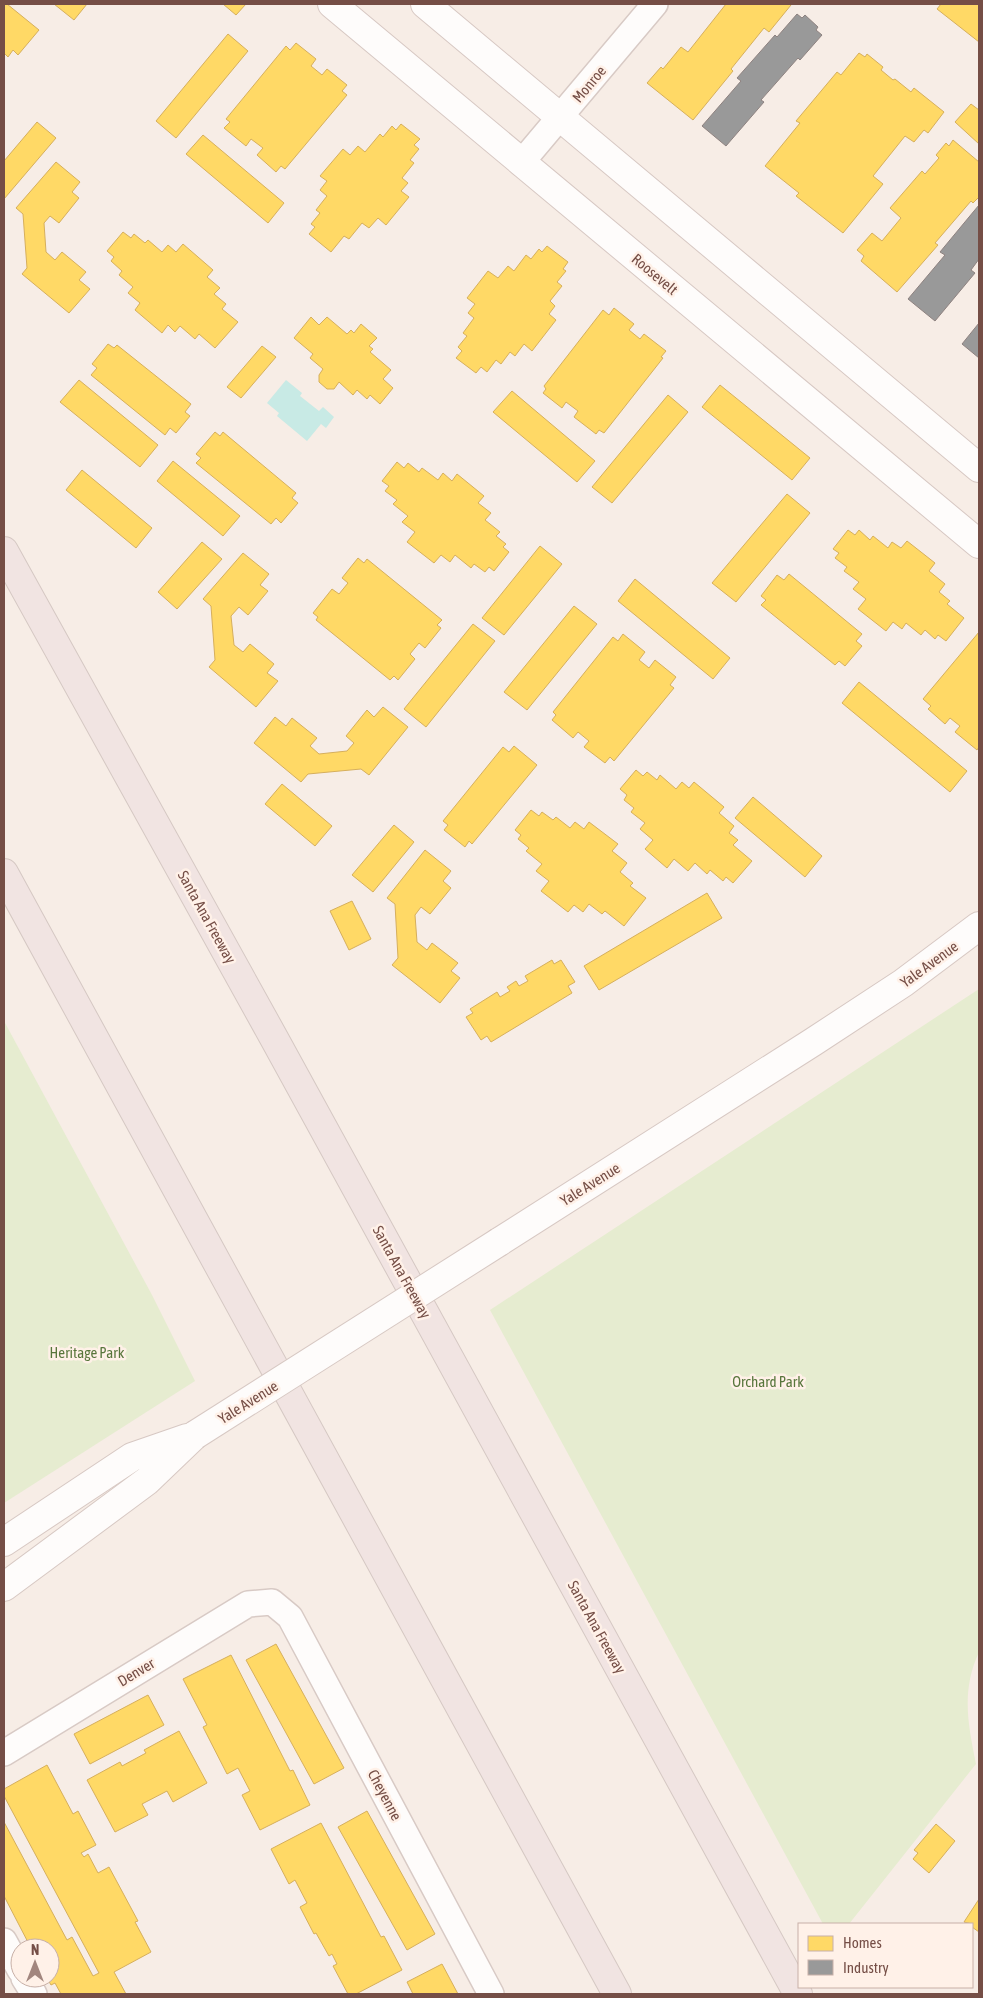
<svg xmlns="http://www.w3.org/2000/svg" width="983" height="1998" font-family="'Asap Condensed',sans-serif">
	<style>
		.green { fill: #e6ecd0 }
		.water { fill: #c8eae5 }
		.homes { fill: #ffd966; stroke: #d6af5c }
		.industry { fill: #999; stroke: #8e8280 }
		.lines { fill: none; stroke-linecap: round; stroke-linejoin: round }
		.street-casing { stroke: #d8cac5; stroke-width: 28 }
		.secondary-casing { stroke: #d7c8c3; stroke-width: 30 }
		.highway-casing { stroke: #d5c8c3; stroke-width: 30 }
		.street { stroke: #fefcfb; stroke-width: 25 }
		.secondary { stroke: #fefcfb; stroke-width: 28 }
		.highway { stroke: #f1e4e2; stroke-width: 28 }
		.secondary-bridge-casing { stroke: #d7c8c3; stroke-width: 30; stroke-linecap: butt }
		.secondary-bridge { stroke: #fefcfb; stroke-width: 28 }
		.labels { text-anchor: middle; dominant-baseline: central; stroke-width: 5; stroke-linejoin: round; paint-order: stroke }
		.street-label { font-size: 15px; fill: #754e46; stroke: #fff1e8 }
		.park-label { font-size: 15px; fill: #58763c; stroke: #fff1e8 }
	</style>
	<rect width="100%" height="100%" fill="#f7ede6"/>
	<!-- green -->
	<g class="green">
		<path d="M979 989V1652C961 1691 968 1724 976 1764L849 1924H823L490 1310Z"/>
		<polygon points="4,1021 152,1295 195,1381 4,1503"/>
	</g>
	<!-- water -->
	<polygon class="water" points="286,380 302,393 300,396 319,411 323,407 334,417 326,428 321,424 307,441 277,416 279,413 267,403"/>
	<!-- homes -->
	<g class="homes">
		<polygon points="4,4 7,4 39,30 18,55 13,50 8,57 4,53"/>
		<polygon points="54,4 87,4 74,20"/>
		<polygon points="223,4 246,4 236,15"/>
		<polygon points="726,4 789,4 791,5 769,32 764,28 731,69 733,71 693,120 647,83 661,67 663,69 681,47 688,52"/>
		<polygon points="941,4 979,4 979,42 937,9"/>
		<polygon points="228,34 248,51 176,138 156,121"/>
		<polygon points="296,43 316,59 311,66 322,75 327,69 347,85 342,91 347,95 285,169 281,166 276,172 257,155 263,148 251,139 246,146 224,128 230,122 226,119 286,46 290,50"/>
		<polygon points="859,53 865,57 867,54 883,67 881,70 893,80 895,79 911,92 914,88 944,112 928,133 924,130 914,142 905,136 873,176 883,184 843,233 796,196 799,193 765,166 800,123 796,121 837,72 841,75"/>
		<polygon points="971,104 979,110 979,144 955,122"/>
		<polygon points="37,122 56,138 4,199 4,161"/>
		<polygon points="401,124 420,139 414,145 419,149 410,160 414,163 402,178 408,183 401,191 409,197 386,225 378,218 369,228 362,223 349,239 344,236 331,252 309,234 315,227 311,224 320,213 316,210 327,196 320,190 327,181 320,176 343,149 350,155 358,146 365,152 380,134 383,137 392,126 396,130"/>
		<polygon points="203,135 284,203 268,223 186,154"/>
		<polygon points="953,140 979,162 979,197 973,203 971,201 935,243 938,245 897,292 861,261 864,256 857,250 872,233 882,241 901,218 890,208 922,171 925,174 939,158 936,155 946,143 949,146"/>
		<polygon points="56,162 80,182 72,192 79,198 59,223 50,216 44,223 46,252 55,260 62,252 86,272 79,280 90,289 69,313 22,274 27,268 23,214 16,208"/>
		<polygon points="123,232 131,238 134,234 145,243 148,240 162,252 168,245 176,252 183,244 213,270 207,277 220,288 214,294 226,304 222,309 238,322 215,348 199,334 195,339 180,326 175,332 168,325 162,333 135,310 140,303 128,293 133,287 119,275 122,271 111,261 114,257 107,251"/>
		<polygon points="547,246 568,262 563,269 566,271 557,282 562,286 550,301 555,306 549,314 556,320 532,351 524,344 515,356 510,352 501,364 496,360 487,372 481,367 476,373 456,358 462,351 458,347 467,336 463,333 474,318 468,313 475,304 467,298 488,271 498,278 508,266 514,271 526,255 531,259 539,249 542,252"/>
		<polygon points="614,308 634,324 629,330 640,339 644,334 666,351 661,357 663,358 604,433 599,430 596,434 574,417 578,411 566,402 562,408 543,393 546,389 544,386 603,310 609,315"/>
		<polygon points="311,317 319,325 327,317 347,334 351,330 354,333 361,324 377,338 369,346 373,349 370,352 391,370 383,379 393,388 380,404 370,395 367,399 357,390 353,395 339,382 334,389 327,389 319,382 319,375 323,369 310,358 313,354 294,338"/>
		<polygon points="108,344 114,348 117,345 191,404 185,412 190,416 176,433 170,428 165,435 91,375 97,368 92,364"/>
		<polygon points="262,346 276,357 241,398 227,387"/>
		<polygon points="79,380 158,445 140,467 60,402"/>
		<polygon points="720,385 810,458 792,480 702,407"/>
		<polygon points="512,391 595,461 577,482 493,412"/>
		<polygon points="668,395 688,412 612,503 592,487"/>
		<polygon points="215,432 220,436 223,432 296,493 292,498 298,503 281,523 276,518 271,524 196,463 201,458 196,454"/>
		<polygon points="173,461 240,516 223,536 157,481"/>
		<polygon points="397,462 404,468 408,463 419,472 422,468 438,480 443,473 452,481 457,474 484,496 478,503 491,513 485,520 500,532 496,536 506,544 503,547 509,552 494,571 489,567 485,572 474,564 471,568 455,555 450,562 441,555 434,563 407,542 415,532 402,522 408,516 393,504 397,500 385,491 389,486 382,481"/>
		<polygon points="82,470 152,528 136,548 66,490"/>
		<polygon points="787,494 810,513 736,602 712,583"/>
		<polygon points="848,530 855,535 859,530 870,540 873,536 888,548 892,542 901,548 907,541 935,563 929,571 945,584 939,592 950,601 947,604 964,618 946,641 938,635 935,639 925,630 921,635 906,623 902,629 893,622 886,631 858,609 866,599 853,589 859,582 844,571 847,567 835,558 839,553 833,549"/>
		<polygon points="202,542 222,559 177,609 158,592"/>
		<polygon points="540,546 562,564 504,635 482,618"/>
		<polygon points="243,553 269,574 260,585 268,591 248,615 239,607 231,616 234,645 243,652 250,644 274,664 267,673 278,681 256,707 209,667 215,660 211,606 203,599"/>
		<polygon points="358,558 364,563 367,559 442,620 437,625 441,628 425,648 419,643 410,654 415,659 398,680 394,676 390,680 316,620 318,617 313,613 332,589 339,594 348,583 342,578"/>
		<polygon points="789,574 862,634 856,641 862,646 845,666 839,661 835,665 761,605 766,600 761,596 777,575 784,580"/>
		<polygon points="635,579 730,658 713,679 618,601"/>
		<polygon points="574,606 597,624 527,710 504,692"/>
		<polygon points="473,624 495,641 426,727 404,709"/>
		<polygon points="979,632 979,747 977,750 955,732 960,726 950,718 945,724 928,709 931,706 923,699"/>
		<polygon points="623,634 645,652 639,660 649,668 655,660 676,677 670,685 674,688 614,761 610,757 605,763 584,747 589,741 578,732 573,738 552,720 556,715 553,712 613,637 618,641"/>
		<polygon points="859,682 967,771 950,792 842,703"/>
		<polygon points="383,707 408,727 369,775 361,769 308,774 301,782 254,743 275,717 286,726 292,718 317,738 310,746 319,754 347,751 354,743 346,736 367,710 374,717"/>
		<polygon points="514,746 537,765 472,844 469,841 465,847 444,830 448,825 443,821 503,747 509,752"/>
		<polygon points="636,770 643,776 647,772 657,780 660,775 676,789 682,782 689,788 694,782 724,807 719,813 734,826 729,833 738,840 733,845 752,861 733,883 726,877 723,881 710,870 707,874 695,863 688,871 674,859 667,868 645,849 653,840 640,829 645,823 631,812 634,808 624,800 627,795 620,789"/>
		<polygon points="282,784 332,826 315,846 265,804"/>
		<polygon points="753,797 822,856 805,877 735,818"/>
		<polygon points="531,810 539,816 542,812 553,820 556,817 570,828 575,822 584,829 589,822 618,844 612,851 627,863 620,872 633,883 630,886 646,898 624,926 605,911 602,914 589,904 583,912 574,905 568,912 541,891 549,881 536,871 542,864 526,851 529,848 518,839 521,835 515,830"/>
		<polygon points="394,825 414,842 373,892 352,875"/>
		<polygon points="425,850 451,871 443,881 451,888 430,914 421,907 415,915 417,942 427,950 432,943 458,963 451,971 460,978 440,1003 392,965 398,958 395,904 387,898"/>
		<polygon points="707,893 722,918 599,990 584,966"/>
		<polygon points="352,901 371,939 349,950 330,911"/>
		<polygon points="552,960 554,964 561,960 575,982 568,986 572,993 491,1042 487,1036 481,1040 466,1017 473,1013 470,1009 497,992 500,997 510,991 507,987 516,981 519,986 528,981 525,976"/>
		<polygon points="276,1644 344,1768 314,1784 246,1660"/>
		<polygon points="231,1655 290,1771 293,1770 310,1805 260,1830 242,1795 250,1791 238,1768 227,1774 203,1727 207,1725 183,1679"/>
		<polygon points="148,1695 164,1725 90,1764 74,1734"/>
		<polygon points="179,1731 207,1783 173,1802 167,1791 142,1804 148,1815 115,1832 87,1780 120,1762 122,1766 146,1753 144,1750"/>
		<polygon points="47,1765 73,1814 78,1811 96,1845 81,1853 84,1857 88,1854 98,1873 109,1867 138,1921 135,1922 151,1952 114,1972 126,1994 61,1994 55,1983 51,1985 47,1978 50,1978 50,1948 31,1948 4,1896 4,1822 67,1940 72,1937 93,1976 99,1973 4,1796 4,1789"/>
		<polygon points="367,1811 435,1934 407,1950 338,1827"/>
		<polygon points="321,1823 381,1937 384,1936 402,1970 356,1994 348,1994 333,1966 337,1964 332,1954 329,1956 316,1933 314,1934 300,1907 307,1903 295,1880 289,1884 271,1849"/>
		<polygon points="936,1824 955,1841 929,1873 913,1859 918,1853 914,1850"/>
		<polygon points="979,1899 979,1932 972,1927 972,1924 964,1922"/>
		<polygon points="442,1964 458,1994 413,1994 407,1982"/>
	</g>
	<!-- industry -->
	<g class="industry">
		<polygon points="797,14 802,18 805,15 818,27 816,30 822,35 800,60 798,58 761,100 764,102 726,146 702,126 741,81 737,78 775,35 777,37"/>
		<polygon points="979,205 979,259 971,270 975,273 935,321 908,299 945,255 940,252"/>
		<polygon points="979,323 979,358 962,344"/>
	</g>
	<g class="lines">
		<defs>
			<g id="street">
				<polyline points="521,163 655,4"/>
				<polyline points="4,1753 248,1604 272,1602 290,1617 491,1994"/>
				<polyline points="4,1941 20,1970"/>
				<polyline points="24,1978 34,1994"/>
			</g>
			<g id="secondary">
				<polyline points="332,4 979,544"/>
				<polyline points="425,4 979,468"/>
				<polyline points="499,1242 813,1042 903,983 979,926"/>
				<polyline points="4,1542 132,1457 187,1438"/>
				<polyline points="4,1587 147,1481 195,1435"/>
			</g>
			<g id="highway">
				<polyline points="4,551 275,1040 798,1994"/>
				<polyline points="4,873 617,1994"/>
			</g>
		</defs>
		<!-- street casing -->
		<use href="#street" class="street-casing"/>
		<!-- secondary casing -->
		<use href="#secondary" class="secondary-casing"/>
		<!-- highway casing -->
		<use href="#highway" class="highway-casing"/>
		<!-- street -->
		<use href="#street" class="street"/>
		<!-- secondary -->
		<use href="#secondary" class="secondary"/>
		<!-- highway -->
		<use href="#highway" class="highway"/>
		<defs>
			<polyline id="secondary-bridge" points="195,1435 499,1242"/>
		</defs>
		<!-- secondary-bridge casing -->
		<use href="#secondary-bridge" class="secondary-bridge-casing"/>
		<!-- secondary-bridge -->
		<use href="#secondary-bridge" class="secondary-bridge"/>
	</g>
	<g class="labels">
		<!-- street labels -->
		<g class="street-label">
			<text transform="translate(589 84) rotate(-50)">Monroe</text>
			<text transform="translate(655 274) rotate(40)">Roosevelt</text>
			<text transform="translate(207 917) rotate(61)">Santa Ana Freeway</text>
			<text transform="translate(929 964) rotate(-36)">Yale Avenue</text>
			<text transform="translate(590 1184) rotate(-32)">Yale Avenue</text>
			<text transform="translate(402 1272) rotate(61)">Santa Ana Freeway</text>
			<text transform="translate(248 1402) rotate(-32)">Yale Avenue</text>
			<text transform="translate(597 1627) rotate(61)">Santa Ana Freeway</text>
			<text transform="translate(136 1672) rotate(-31)">Denver</text>
			<text transform="translate(385 1795) rotate(62)">Cheyenne</text>
		</g>
		<!-- park labels -->
		<g class="park-label">
			<text x="87" y="1352">Heritage Park</text>
			<text x="768" y="1381">Orchard Park</text>
		</g>
	</g>
	<!-- border -->
	<rect width="983" height="1998" fill="none" stroke="#754e46" stroke-width="10"/>
	<!-- legend -->
	<rect x="798" y="1923" width="175" height="65" fill="#fff1e8" stroke="#c8b0a7"/>
	<rect x="808" y="1936" width="25" height="15" fill="#ffd966" stroke="#c8b0a7"/>
	<text x="843" y="1948" font-size="15" fill="#754e46">Homes</text>
	<rect x="808" y="1960" width="25" height="15" fill="#999999" stroke="#c8b0a7"/>
	<text x="843" y="1973" font-size="15" fill="#754e46">Industry</text>
	<!-- north arrow -->
	<g transform="translate(35 1963)"><circle r="24" fill="#fff1e8" stroke="#c8b0a7"/>
	<path d="M0-4L9 19L0 12L-9 19Z" fill="#a2867e"/>
	<text y="-8" font-size="14" font-weight="bold" text-anchor="middle" fill="#754e46">N</text>
	</g>
</svg>
